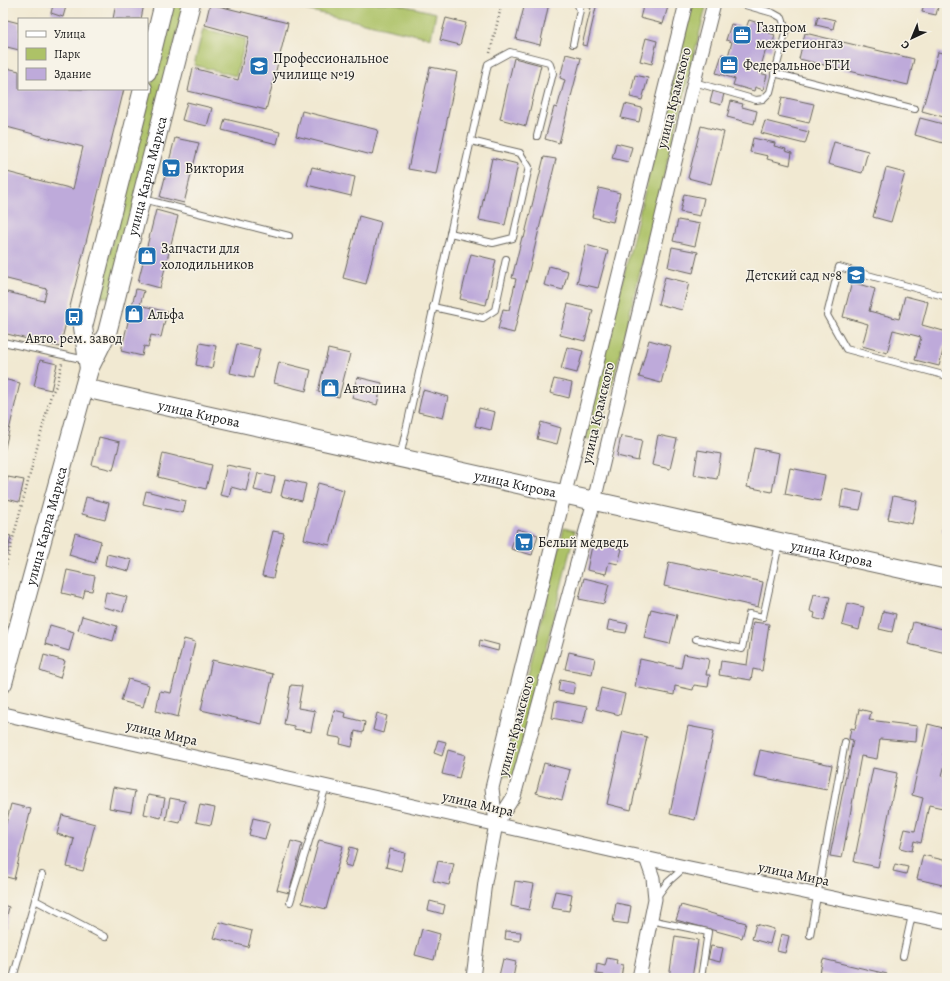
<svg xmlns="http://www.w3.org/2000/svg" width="950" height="981" font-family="Alegreya,serif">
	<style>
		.green { fill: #adc267; stroke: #646f42 }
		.building { fill: #beaada }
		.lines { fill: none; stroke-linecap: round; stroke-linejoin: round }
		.lane-casing { stroke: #67645c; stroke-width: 8 }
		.street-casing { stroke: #67645c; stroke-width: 15 }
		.secondary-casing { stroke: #67645c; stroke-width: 20 }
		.path { stroke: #67645c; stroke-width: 2.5; stroke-dasharray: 1 3; stroke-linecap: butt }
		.lane { stroke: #fff; stroke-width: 6 }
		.street { stroke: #fff; stroke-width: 13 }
		.secondary { stroke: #fff; stroke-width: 18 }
		.labels { text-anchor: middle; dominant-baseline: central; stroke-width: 3; stroke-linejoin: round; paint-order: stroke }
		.poi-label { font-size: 14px; fill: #1c1c1c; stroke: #f7f3e8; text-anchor: start }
		.street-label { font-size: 14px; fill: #1c1c1c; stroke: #f7f3e8 }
	</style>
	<rect width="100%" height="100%" fill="#f7f3e8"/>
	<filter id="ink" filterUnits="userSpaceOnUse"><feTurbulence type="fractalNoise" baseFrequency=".025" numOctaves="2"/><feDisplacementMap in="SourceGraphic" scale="8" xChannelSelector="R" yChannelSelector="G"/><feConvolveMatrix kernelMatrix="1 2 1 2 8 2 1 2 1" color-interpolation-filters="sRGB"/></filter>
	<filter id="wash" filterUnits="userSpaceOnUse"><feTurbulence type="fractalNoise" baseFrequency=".012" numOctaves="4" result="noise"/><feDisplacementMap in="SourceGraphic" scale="16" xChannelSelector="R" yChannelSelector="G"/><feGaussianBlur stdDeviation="0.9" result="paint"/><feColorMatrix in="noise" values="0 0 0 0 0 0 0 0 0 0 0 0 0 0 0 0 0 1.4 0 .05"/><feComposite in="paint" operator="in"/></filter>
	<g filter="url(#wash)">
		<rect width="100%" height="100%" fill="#f1e9d2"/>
		<!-- green -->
		<g class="green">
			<polygon points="172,3 185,3 110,298 99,295"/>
			<polygon points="275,3 393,3 436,13 431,38"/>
			<polygon points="692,3 707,3 598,441 583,438"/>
			<polygon points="203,29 246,39 236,76 194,65"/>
			<polygon points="564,528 575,531 514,777 503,775"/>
		</g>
		<g id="blocks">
			<!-- building -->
			<g class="building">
				<polygon points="48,3 67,3 63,17 51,13 53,5"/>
				<polygon points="116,3 144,4 141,19 113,19"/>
				<polygon points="525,3 549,3 540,45 516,39"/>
				<polygon points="585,3 597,3 587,46 582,45 591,8 584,6"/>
				<polygon points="644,3 669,3 663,24 640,18"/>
				<polygon points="924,3 939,3 936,15 922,12"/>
				<polygon points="210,4 288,23 266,110 188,91 193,68 238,80 249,37 205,25"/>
				<polygon points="818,16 835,20 833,29 816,25"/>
				<polygon points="446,18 466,23 460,45 440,40"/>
				<polygon points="3,19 19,23 19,50 3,46"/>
				<polygon points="749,20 771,27 769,33 775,35 771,51 766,49 759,73 767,75 763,90 755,87 754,91 733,85 735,79 716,73 722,54 728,56 732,42 726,40 731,24 746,28"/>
				<polygon points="805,33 914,59 908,85 799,59"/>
				<polygon points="646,38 657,41 652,64 640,61"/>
				<polygon points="938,52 947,54 947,118 922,111"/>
				<polygon points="566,54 581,58 559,143 545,139 554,107 557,108 565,80 560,78"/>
				<polygon points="514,58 541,65 526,126 500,119"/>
				<polygon points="3,67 19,71 19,89 91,89 98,91 99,89 124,89 60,347 3,333 3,291 44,301 47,289 3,278 3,171 73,189 83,147 3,126"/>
				<polygon points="430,67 457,72 436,174 408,169"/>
				<polygon points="635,75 648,78 642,100 630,97"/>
				<polygon points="713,91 724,94 721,105 710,102"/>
				<polygon points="782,97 814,104 809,123 778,116"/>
				<polygon points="731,101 743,104 742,107 757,111 754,124 727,117"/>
				<polygon points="187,102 212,108 207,126 182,120"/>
				<polygon points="625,104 642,108 639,122 621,118"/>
				<polygon points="302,111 378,130 372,155 296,136"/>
				<polygon points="920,118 947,125 943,143 915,135"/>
				<polygon points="225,119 280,132 277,144 222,130"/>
				<polygon points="765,121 809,132 805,144 761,133"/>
				<polygon points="701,126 724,132 711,184 688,178"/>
				<polygon points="175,138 199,143 184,203 160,197"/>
				<polygon points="753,138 775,143 774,146 786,149 785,151 792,153 790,165 767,159 768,156 750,152"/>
				<polygon points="834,142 868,151 862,173 828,164"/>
				<polygon points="616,143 632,147 628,162 612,158"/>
				<polygon points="544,157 556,159 514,333 498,329 503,309 509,310 516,279 512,278 522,237 524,238"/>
				<polygon points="492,158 518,164 505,225 479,220"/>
				<polygon points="312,167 355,177 351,196 307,185"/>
				<polygon points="886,168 905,173 891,222 873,217"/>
				<polygon points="599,188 620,193 613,222 592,217"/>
				<polygon points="684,194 704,198 700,216 680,212"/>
				<polygon points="156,210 178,216 160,288 138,282"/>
				<polygon points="359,216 381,222 366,284 343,278"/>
				<polygon points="678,220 700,224 695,246 673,241"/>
				<polygon points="586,245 608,251 598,288 577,283"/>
				<polygon points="672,247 698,252 693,273 668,267"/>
				<polygon points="471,254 496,260 486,305 460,299"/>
				<polygon points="549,266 568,271 563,290 544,285"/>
				<polygon points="665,277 689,283 682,310 658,304"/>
				<polygon points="852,282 875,289 869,311 899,319 905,296 928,302 922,325 947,332 947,344 945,343 939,366 915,360 921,337 893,330 887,353 862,346 868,324 843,317"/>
				<polygon points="136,289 144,291 140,305 167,312 161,337 151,335 148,347 144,346 142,356 121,351"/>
				<polygon points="568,304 593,310 585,341 560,335"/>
				<polygon points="649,340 671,346 661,383 639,377"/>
				<polygon points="200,343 216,346 212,369 196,365"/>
				<polygon points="237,344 260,349 253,378 230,373"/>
				<polygon points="567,347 583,351 577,373 561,369"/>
				<polygon points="328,349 350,354 339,397 318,392"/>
				<polygon points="40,360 57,364 51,390 34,386"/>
				<polygon points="279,362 311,370 306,391 274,383"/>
				<polygon points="357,377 382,383 377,405 352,398"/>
				<polygon points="3,379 20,383 4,452 3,452"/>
				<polygon points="554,379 572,383 569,398 550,393"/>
				<polygon points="423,390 448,397 443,418 418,412"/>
				<polygon points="479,408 495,412 491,430 475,426"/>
				<polygon points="541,422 561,428 557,444 537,439"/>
				<polygon points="658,435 677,439 670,469 652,465"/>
				<polygon points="621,436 642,440 638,461 617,456"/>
				<polygon points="99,437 120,442 113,470 92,465"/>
				<polygon points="754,448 779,453 772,492 747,487"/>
				<polygon points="698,450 721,454 717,479 694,475"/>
				<polygon points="163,453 212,465 206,489 158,477"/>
				<polygon points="227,465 251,470 246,491 231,487 229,497 220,495"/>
				<polygon points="790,468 825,475 820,501 785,494"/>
				<polygon points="258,473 275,477 271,494 254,490"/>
				<polygon points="8,477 24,480 19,502 3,498"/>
				<polygon points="285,479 306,484 302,501 281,496"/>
				<polygon points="318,483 344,490 330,545 304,539"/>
				<polygon points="843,489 864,493 860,510 840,507"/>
				<polygon points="146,491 186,501 183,513 143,504"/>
				<polygon points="893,496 917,501 912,524 888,519"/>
				<polygon points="86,497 109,503 105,520 82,514"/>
				<polygon points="946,517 947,517 947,533 942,531"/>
				<polygon points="517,529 538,535 532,555 511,549"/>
				<polygon points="273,531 284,533 273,578 262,576"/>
				<polygon points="75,533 101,541 95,563 69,555"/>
				<polygon points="3,534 11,536 7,555 3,555"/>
				<polygon points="593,541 622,549 618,564 609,562 606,574 587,570"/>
				<polygon points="107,554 132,560 129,571 105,565"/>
				<polygon points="669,562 763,582 758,607 664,586"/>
				<polygon points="67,570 95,576 92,591 85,590 83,598 62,593"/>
				<polygon points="584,578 609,584 604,604 579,599"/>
				<polygon points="106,592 127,597 123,612 103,607"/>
				<polygon points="814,594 830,597 824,621 814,618 815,613 810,611"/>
				<polygon points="847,603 864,607 859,630 842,625"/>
				<polygon points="651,609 677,615 670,644 644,638"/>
				<polygon points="883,611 896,614 892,632 879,629"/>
				<polygon points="82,616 117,626 113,641 78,630"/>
				<polygon points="609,620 628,624 626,633 607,630"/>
				<polygon points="753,622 769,624 762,671 753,669 751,680 719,675 721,661 747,665"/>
				<polygon points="913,622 947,630 946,653 908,644"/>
				<polygon points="50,625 74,632 69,651 45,644"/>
				<polygon points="184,639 195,642 178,717 156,711 160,691 171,693"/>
				<polygon points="480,640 499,645 498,651 479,646"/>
				<polygon points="569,652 595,658 592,674 565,669"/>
				<polygon points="684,654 709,659 706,675 710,675 708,687 694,685 693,690 675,686 674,695 635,687 640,659 681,668"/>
				<polygon points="44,655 65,661 60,678 40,671"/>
				<polygon points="212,660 273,674 262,724 201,710"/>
				<polygon points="128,679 149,685 143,707 121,701"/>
				<polygon points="560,680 575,683 573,694 558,691"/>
				<polygon points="291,685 302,686 298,708 315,711 311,732 294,729 294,726 284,724"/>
				<polygon points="601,688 625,694 620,715 596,709"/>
				<polygon points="555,701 587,707 583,724 552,718"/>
				<polygon points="859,709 871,712 869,720 917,726 916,742 880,739 877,759 861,756 842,858 830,856 853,740 849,739 851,728 855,729"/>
				<polygon points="334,710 346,713 345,717 365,722 363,733 355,731 352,747 340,744 341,738 328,736"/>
				<polygon points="377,713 387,716 383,733 373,730"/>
				<polygon points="928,724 947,729 947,736 943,755 947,756 942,776 947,777 947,809 929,805 921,843 914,841 912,851 900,848 905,829 915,831 923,798 912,795"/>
				<polygon points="688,726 714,731 695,820 670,814"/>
				<polygon points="623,731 647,737 631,810 607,804"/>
				<polygon points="438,740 446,742 442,756 434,753"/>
				<polygon points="448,750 465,755 459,778 442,774"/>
				<polygon points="760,750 832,765 827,790 754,776"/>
				<polygon points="544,763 570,770 562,800 536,793"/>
				<polygon points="873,768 897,773 878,867 854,862"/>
				<polygon points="113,787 135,791 131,812 109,808"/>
				<polygon points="148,795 165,798 161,818 144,814"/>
				<polygon points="170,798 185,801 180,823 166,820"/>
				<polygon points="11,804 31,809 14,879 3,876 3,835"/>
				<polygon points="200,805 215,808 211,825 196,822"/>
				<polygon points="62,815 95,824 83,871 67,867 74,839 57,834"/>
				<polygon points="253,818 270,822 265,839 249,835"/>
				<polygon points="319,840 343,846 326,909 302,903"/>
				<polygon points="291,841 302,844 289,893 277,890"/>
				<polygon points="350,847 357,849 352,867 345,865"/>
				<polygon points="390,849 405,853 401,871 386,867"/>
				<polygon points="923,855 947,861 947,886 917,879"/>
				<polygon points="438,861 454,864 449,885 433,881"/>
				<polygon points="895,864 908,867 906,874 893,871"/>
				<polygon points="515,881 534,884 529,910 511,906"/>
				<polygon points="555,891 572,894 569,911 551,908"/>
				<polygon points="430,901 445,905 443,914 428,910"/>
				<polygon points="616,903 631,906 628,924 613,922"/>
				<polygon points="3,905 9,907 4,928 3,928"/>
				<polygon points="681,905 746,923 742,938 676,920"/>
				<polygon points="219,922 252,931 248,947 214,938"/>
				<polygon points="756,924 774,929 770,944 752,939"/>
				<polygon points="422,929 440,934 434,960 415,955"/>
				<polygon points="506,931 521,932 520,941 505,939"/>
				<polygon points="781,934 789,936 785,953 777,951"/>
				<polygon points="675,936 698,940 692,978 669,978"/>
				<polygon points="711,946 723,948 720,962 708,959"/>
				<polygon points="607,958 617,960 616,964 623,965 621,978 604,978 604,975 596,974 597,964 605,966"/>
				<polygon points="503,959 516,962 513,978 499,976"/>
				<polygon points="823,959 887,974 886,978 843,978 820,973"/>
			</g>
		</g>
	</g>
	<g filter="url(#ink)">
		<use href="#blocks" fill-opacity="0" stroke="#67645c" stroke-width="1"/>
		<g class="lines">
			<defs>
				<g id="lane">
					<polyline points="573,44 580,10 577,3"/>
					<polyline points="774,73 915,109"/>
					<polyline points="694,82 756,100 763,99 770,92 786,30 782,18 773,13 738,3"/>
					<polyline points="143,199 289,236"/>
					<polyline points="450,233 493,243 513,238 529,167 520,153 471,141"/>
					<polyline points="947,297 839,267 827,315 846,349 947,376"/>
					<polyline points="433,307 483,318 495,310 506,259"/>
					<polyline points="3,342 86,360"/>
					<polyline points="400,457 488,64 510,52 549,62 553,73 537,136"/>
					<polyline points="696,639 742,649 749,614 763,617 779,544"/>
					<polyline points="656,898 667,883 685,867"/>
					<polyline points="35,900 105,937"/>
					<polyline points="290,902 326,786"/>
					<polyline points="650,920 708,932 701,978"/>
					<polyline points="810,935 845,742"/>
					<polyline points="903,956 912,915"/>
					<polyline points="13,978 42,875"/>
				</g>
				<g id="street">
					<polyline points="3,714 685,867 947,922"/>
					<polyline points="496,824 514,796 594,501 694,82 714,3"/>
					<polyline points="473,978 485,882 496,824 492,788 686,3"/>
					<polyline points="639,978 655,899 653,878 646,858"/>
				</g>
				<g id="secondary">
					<polyline points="147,72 164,3"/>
					<polyline points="89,369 83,327 143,89"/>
					<path id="s1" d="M84 388 947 579"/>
					<path id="s2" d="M3 683 89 369 107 333 191 3"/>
				</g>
			</defs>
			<!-- lane casing -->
			<use href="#lane" class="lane-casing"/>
			<!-- street casing -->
			<use href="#street" class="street-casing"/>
			<!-- secondary casing -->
			<use href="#secondary" class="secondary-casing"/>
			<!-- path -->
			<g class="path">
				<polyline points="490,53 502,3"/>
				<polyline points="3,576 51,395 57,384 62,363"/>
			</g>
			<!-- lane -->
			<use href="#lane" class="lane"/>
			<!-- street -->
			<use href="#street" class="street"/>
			<!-- secondary -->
			<use href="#secondary" class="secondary"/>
		</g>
	</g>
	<!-- icons -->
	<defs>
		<symbol id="office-square" viewBox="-11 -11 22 22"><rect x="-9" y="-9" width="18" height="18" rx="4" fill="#1f6fb2" stroke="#f7f3e8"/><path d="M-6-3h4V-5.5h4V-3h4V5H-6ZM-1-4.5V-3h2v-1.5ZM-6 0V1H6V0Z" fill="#fff"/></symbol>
		<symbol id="university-square" viewBox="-11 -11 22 22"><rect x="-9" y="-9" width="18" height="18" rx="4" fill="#1f6fb2" stroke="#f7f3e8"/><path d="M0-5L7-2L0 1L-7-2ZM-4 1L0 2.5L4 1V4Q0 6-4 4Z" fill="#fff"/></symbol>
		<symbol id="supermarket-square" viewBox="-11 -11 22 22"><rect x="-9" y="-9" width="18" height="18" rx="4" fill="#1f6fb2" stroke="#f7f3e8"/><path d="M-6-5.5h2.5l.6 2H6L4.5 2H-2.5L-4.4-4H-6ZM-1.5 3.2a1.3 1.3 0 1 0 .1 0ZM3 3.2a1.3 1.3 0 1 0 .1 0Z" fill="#fff"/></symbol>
		<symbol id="shop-square" viewBox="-11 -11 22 22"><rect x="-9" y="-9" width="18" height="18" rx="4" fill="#1f6fb2" stroke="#f7f3e8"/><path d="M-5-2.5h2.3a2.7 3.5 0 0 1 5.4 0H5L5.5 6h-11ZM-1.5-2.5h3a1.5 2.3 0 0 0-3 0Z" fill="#fff"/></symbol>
		<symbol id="school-square" viewBox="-11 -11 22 22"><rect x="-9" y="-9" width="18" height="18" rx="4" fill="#1f6fb2" stroke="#f7f3e8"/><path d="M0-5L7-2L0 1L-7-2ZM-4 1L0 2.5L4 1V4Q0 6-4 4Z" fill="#fff"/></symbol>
		<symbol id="bus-square" viewBox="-11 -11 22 22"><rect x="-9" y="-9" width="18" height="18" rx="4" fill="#1f6fb2" stroke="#f7f3e8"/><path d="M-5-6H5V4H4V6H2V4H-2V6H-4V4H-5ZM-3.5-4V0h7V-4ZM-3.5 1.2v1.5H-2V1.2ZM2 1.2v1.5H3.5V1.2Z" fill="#fff"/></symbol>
	</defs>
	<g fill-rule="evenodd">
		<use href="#office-square" x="731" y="24" width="22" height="22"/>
		<use href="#office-square" x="718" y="54" width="22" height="22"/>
		<use href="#university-square" x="248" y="55" width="22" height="22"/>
		<use href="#supermarket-square" x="160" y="157" width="22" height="22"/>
		<use href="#shop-square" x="136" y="245" width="22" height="22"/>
		<use href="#school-square" x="845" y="264" width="22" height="22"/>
		<use href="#shop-square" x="123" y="303" width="22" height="22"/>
		<use href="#bus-square" x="63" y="306" width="22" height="22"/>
		<use href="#shop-square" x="319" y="377" width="22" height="22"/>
		<use href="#supermarket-square" x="513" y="531" width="22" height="22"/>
	</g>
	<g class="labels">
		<!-- poi labels -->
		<g class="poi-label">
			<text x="756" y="27">Газпром<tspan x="756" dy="16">межрегионгаз</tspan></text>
			<text x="273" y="58">Профессиональное<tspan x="273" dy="16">училище №19</tspan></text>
			<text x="743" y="65">Федеральное БТИ</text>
			<text x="185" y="168">Виктория</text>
			<text x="161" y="248">Запчасти для<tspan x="161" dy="16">холодильников</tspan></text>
			<text x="842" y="275" text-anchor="end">Детский сад №8</text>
			<text x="148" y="314">Альфа</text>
			<text x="74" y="338" text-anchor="middle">Авто. рем. завод</text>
			<text x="344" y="388">Автошина</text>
			<text x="538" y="542">Белый медведь</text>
		</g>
		<!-- street labels -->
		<g class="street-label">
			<text transform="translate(674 98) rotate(-76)">улица Крамского</text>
			<text stroke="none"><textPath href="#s2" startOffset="528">улица Карла Маркса</textPath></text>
			<text stroke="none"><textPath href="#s1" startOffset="118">улица Кирова</textPath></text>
			<text transform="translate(598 413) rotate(-77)">улица Крамского</text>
			<text stroke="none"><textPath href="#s1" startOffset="442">улица Кирова</textPath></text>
			<text stroke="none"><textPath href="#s2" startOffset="163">улица Карла Маркса</textPath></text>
			<text stroke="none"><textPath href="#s1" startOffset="766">улица Кирова</textPath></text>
			<text transform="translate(516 726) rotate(-75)">улица Крамского</text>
			<text transform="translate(162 733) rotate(13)">улица Мира</text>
			<text transform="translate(478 804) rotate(13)">улица Мира</text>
			<text transform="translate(794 874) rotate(12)">улица Мира</text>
		</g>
	</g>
	<!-- margin -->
	<rect width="950" height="981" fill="none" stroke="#f7f3e8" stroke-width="16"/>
	<!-- legend -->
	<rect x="18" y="18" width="130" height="72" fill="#f7f3e8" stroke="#9f9d96"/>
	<rect x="26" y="31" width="20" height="6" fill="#ffffff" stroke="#9f9d96"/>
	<text x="54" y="38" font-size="12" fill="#1c1c1c">Улица</text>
	<rect x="26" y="48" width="20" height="12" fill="#adc267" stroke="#9f9d96"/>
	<text x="54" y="58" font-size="12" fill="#1c1c1c">Парк</text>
	<rect x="26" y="68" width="20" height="12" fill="#beaada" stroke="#9f9d96"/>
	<text x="54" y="78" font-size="12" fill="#1c1c1c">Здание</text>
	<!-- north arrow -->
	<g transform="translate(912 38) rotate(224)" stroke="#f7f3e8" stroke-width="3" paint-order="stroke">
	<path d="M0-3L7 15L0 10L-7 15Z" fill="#1c1c1c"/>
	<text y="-6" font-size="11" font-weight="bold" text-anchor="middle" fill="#1c1c1c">С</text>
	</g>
</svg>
